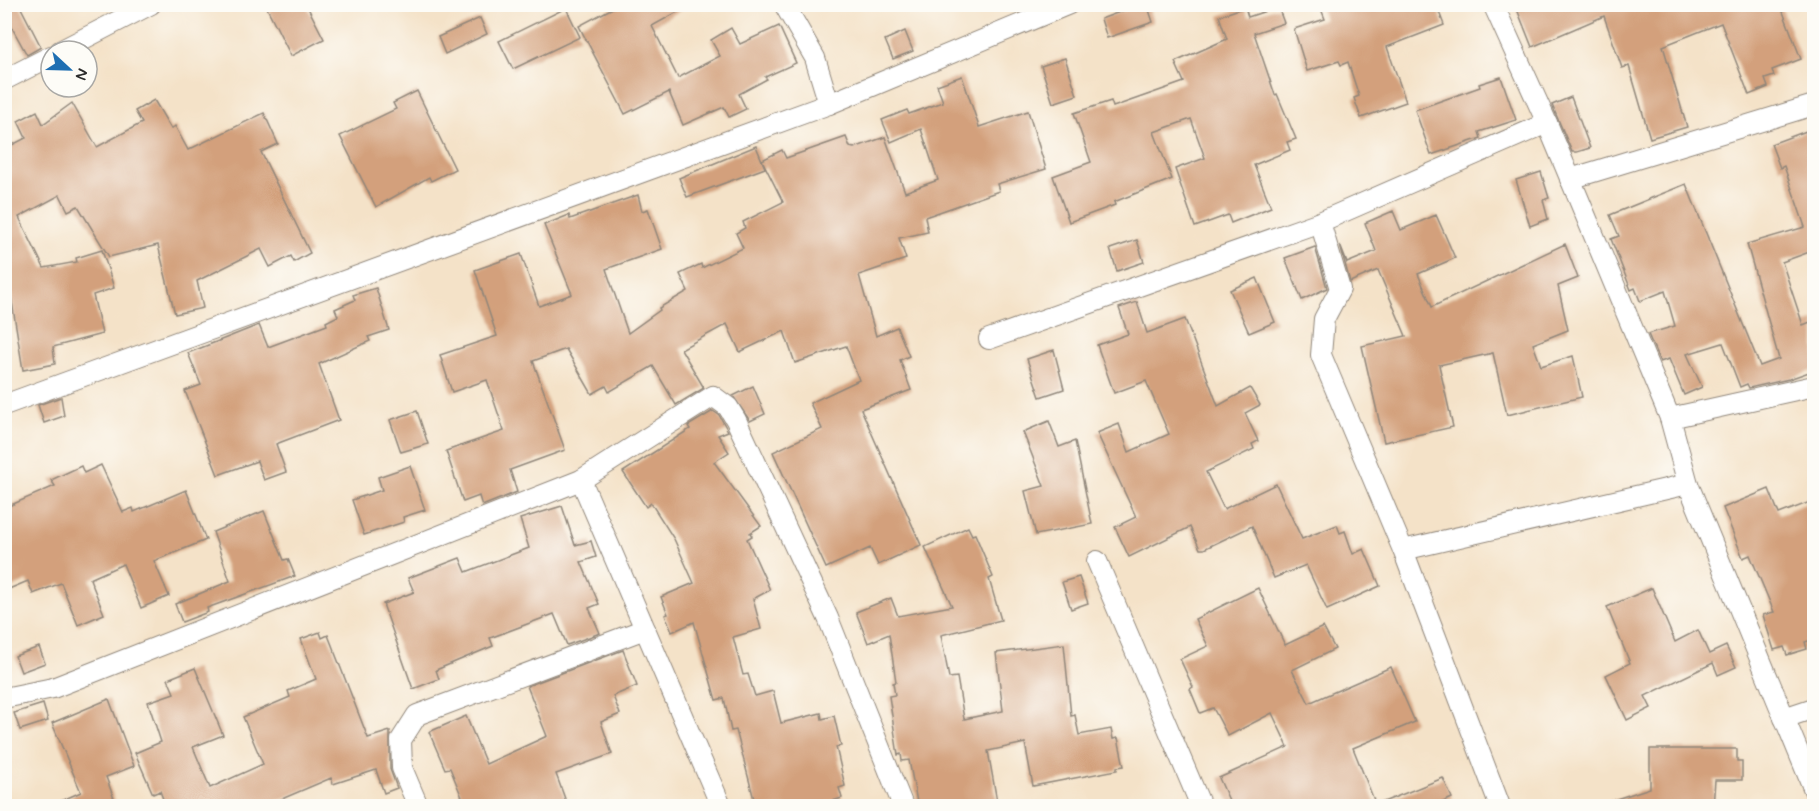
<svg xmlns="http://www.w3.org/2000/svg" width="1819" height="811" font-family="Mynerve,sans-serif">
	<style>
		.building { fill: #d3a07b }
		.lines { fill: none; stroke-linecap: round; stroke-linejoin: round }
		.minor-casing { stroke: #90867a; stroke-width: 22 }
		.minor { stroke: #fff; stroke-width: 20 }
	</style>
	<rect width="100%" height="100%" fill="#fdfcf7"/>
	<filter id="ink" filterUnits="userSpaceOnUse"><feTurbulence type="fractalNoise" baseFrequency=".0167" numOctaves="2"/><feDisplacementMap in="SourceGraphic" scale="12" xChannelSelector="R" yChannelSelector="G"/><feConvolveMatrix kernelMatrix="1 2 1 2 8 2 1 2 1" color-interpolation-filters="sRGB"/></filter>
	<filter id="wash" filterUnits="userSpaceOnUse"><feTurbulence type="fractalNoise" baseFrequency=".008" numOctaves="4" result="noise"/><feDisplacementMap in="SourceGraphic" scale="24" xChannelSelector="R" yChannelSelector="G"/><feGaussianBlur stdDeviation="1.35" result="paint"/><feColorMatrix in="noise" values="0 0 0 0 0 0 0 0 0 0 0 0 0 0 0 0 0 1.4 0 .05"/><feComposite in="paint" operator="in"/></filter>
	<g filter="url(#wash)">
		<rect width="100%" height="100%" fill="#f4e2c8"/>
		<g id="blocks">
			<!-- building -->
			<g class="building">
				<polygon points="4,4 19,4 41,47 27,55 4,13"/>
				<polygon points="265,4 306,4 324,39 291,56"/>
				<polygon points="620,4 692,4 652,26 678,78 720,56 711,40 731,28 740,44 779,26 796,63 765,77 767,79 739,94 746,109 729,117 724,107 683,125 669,92 625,114 579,26"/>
				<polygon points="1141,4 1147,4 1153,22 1107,38 1101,19"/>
				<polygon points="1319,4 1436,4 1444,25 1387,47 1406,102 1361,118 1354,98 1359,96 1348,62 1341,65 1339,61 1307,71 1294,29 1325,19"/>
				<polygon points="1515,4 1780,4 1801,59 1772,70 1774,76 1765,79 1768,87 1749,95 1721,23 1663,46 1687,127 1650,138 1629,66 1622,68 1604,16 1532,47"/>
				<polygon points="1245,7 1248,17 1278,7 1284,23 1254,33 1275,95 1277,94 1296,139 1287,142 1290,150 1254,165 1271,207 1231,223 1228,215 1195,227 1175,169 1205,158 1191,119 1154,132 1172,179 1114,202 1115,205 1069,222 1053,176 1091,162 1074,113 1111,101 1113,107 1184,82 1175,62 1227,39 1219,16"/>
				<polygon points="566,8 580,37 513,69 499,41"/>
				<polygon points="480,18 487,34 445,54 438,37"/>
				<polygon points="905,31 913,51 893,59 885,40"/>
				<polygon points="1065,58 1077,95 1053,103 1041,66"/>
				<polygon points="962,76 979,127 1028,111 1046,169 997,184 999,191 925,217 928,232 899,238 906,259 859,275 876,336 897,327 909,356 900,360 911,390 861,409 921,545 878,565 870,548 826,568 773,452 822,429 810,403 859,380 846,346 795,363 784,331 740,352 727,324 681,349 704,388 676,405 653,366 609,392 606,386 592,394 566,349 533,361 565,450 510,470 517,492 482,506 479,496 463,502 446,451 504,431 487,380 452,392 440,355 497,336 475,270 521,254 539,306 572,294 544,225 569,215 570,219 638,195 642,211 648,209 662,249 606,269 628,333 660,310 659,308 688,291 680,274 701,264 702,268 743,248 736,233 745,228 743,222 783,202 762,160 782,150 786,158 846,137 850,147 854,148 885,137 905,192 938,180 921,129 891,142 882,120 907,110 909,114 943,102 937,85"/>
				<polygon points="1501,77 1516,120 1479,132 1481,138 1431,155 1415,110 1480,87 1479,84"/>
				<polygon points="417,91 455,169 431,181 429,177 376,207 340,136 396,109 393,103"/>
				<polygon points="1571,97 1590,148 1577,152 1572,152 1552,105"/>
				<polygon points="154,100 171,129 175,126 188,150 264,113 278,144 261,152 310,253 294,262 291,256 270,267 261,249 197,281 203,308 175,314 158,245 109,257 78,206 68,211 60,195 19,217 44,268 77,262 76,258 102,250 114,288 93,295 102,334 53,347 55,364 23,370 4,252 4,149 26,138 18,121 37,111 43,124 72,103 97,147 142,123 135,111"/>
				<polygon points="1809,130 1815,145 1815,250 1782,262 1803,325 1815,320 1815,370 1789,379 1749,388 1747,384 1740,387 1723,343 1687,354 1702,387 1684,395 1669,359 1660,362 1648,334 1675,326 1665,291 1640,301 1635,288 1631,290 1611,239 1619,236 1610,215 1686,184 1760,366 1779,359 1747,244 1805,227 1784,166 1780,168 1771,144"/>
				<polygon points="756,146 765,168 687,197 679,178"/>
				<polygon points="1541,172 1549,198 1543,200 1548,219 1530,226 1516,180"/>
				<polygon points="1393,211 1401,230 1436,215 1445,235 1455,258 1418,274 1432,307 1565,244 1578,278 1558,286 1568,330 1533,344 1541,366 1573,356 1582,397 1507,415 1493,353 1439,365 1453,427 1384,442 1362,346 1406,336 1378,270 1350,282 1340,245 1347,263 1376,251 1365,223"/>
				<polygon points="1137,240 1144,262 1117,271 1110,249"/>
				<polygon points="1315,247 1327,288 1302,300 1285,258"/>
				<polygon points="1257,278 1275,322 1249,333 1230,290"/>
				<polygon points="376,288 389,330 368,337 370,341 319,364 339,420 276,444 286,472 264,480 257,461 218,475 185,391 201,385 188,353 259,325 268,347 327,325 326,322 338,316 335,309 355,300 353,295"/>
				<polygon points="1137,302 1147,333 1185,319 1218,406 1250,388 1260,405 1245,413 1258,441 1252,444 1254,449 1206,472 1224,509 1276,484 1302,539 1337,525 1340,533 1345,531 1353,554 1364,549 1380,586 1327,610 1306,565 1274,578 1252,526 1204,549 1200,549 1190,527 1129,557 1115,527 1136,517 1097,433 1119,424 1129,452 1169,434 1146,381 1114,393 1097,345 1128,334 1119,308"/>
				<polygon points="1054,350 1064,389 1040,397 1027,359"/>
				<polygon points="753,386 765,414 750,421 733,396"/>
				<polygon points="61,397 64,416 44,423 38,405"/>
				<polygon points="417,411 428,444 401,452 390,420"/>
				<polygon points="713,411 719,415 728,431 718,435 729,452 714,462 761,526 750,533 752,536 747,539 770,590 753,599 761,629 733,637 743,675 748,674 755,696 773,691 781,723 821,713 822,719 834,716 841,746 836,747 845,786 839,788 842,798 814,807 756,807 736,730 731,731 724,698 716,700 694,622 672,632 665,615 668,614 661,597 694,583 674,539 651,503 646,507 623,472 690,429 688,426"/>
				<polygon points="1049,421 1059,447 1075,441 1092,524 1036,535 1025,491 1044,486 1023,432"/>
				<polygon points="101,465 123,512 133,508 134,512 186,490 206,540 154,561 169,596 141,608 123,564 90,579 104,614 78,625 61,583 33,594 28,581 4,591 4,508 55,486 51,480 81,466 84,473"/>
				<polygon points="410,466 425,510 403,517 404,522 364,535 352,500 382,490 378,477"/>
				<polygon points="1769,489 1779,514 1815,500 1815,639 1805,642 1807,649 1787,655 1784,647 1774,650 1763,615 1774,612 1750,555 1743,558 1723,508"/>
				<polygon points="562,506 575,545 591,541 596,557 581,562 599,604 589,608 600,633 567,645 554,614 490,638 493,646 436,670 439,679 413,689 383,604 414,592 408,578 460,558 466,572 529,548 520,519"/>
				<polygon points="264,511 284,560 288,559 295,576 207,608 208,612 182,622 175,604 230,581 213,532"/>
				<polygon points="968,527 972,535 975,534 993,577 989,579 1001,620 941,635 949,678 957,677 964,719 1003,711 996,653 1064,644 1071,716 1075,715 1079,735 1111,729 1113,739 1118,738 1124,766 1117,767 1117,770 1033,786 1025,743 988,751 998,807 923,807 922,802 917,802 909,760 902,761 901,754 898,755 889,696 895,695 893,683 896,682 889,634 868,643 856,612 891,598 898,616 952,606 925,547"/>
				<polygon points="1079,577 1088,603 1071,609 1062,582"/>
				<polygon points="1258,588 1285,645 1323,627 1335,649 1292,670 1309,703 1391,667 1415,722 1353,748 1376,805 1443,778 1452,798 1432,807 1232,807 1219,778 1288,747 1272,713 1228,736 1213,708 1200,713 1190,689 1193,687 1180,659 1208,646 1195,619"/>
				<polygon points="1652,588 1675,642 1698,630 1709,654 1726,646 1736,667 1718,675 1713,663 1645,696 1651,708 1627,720 1606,675 1630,663 1607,607"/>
				<polygon points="320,632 322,638 328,635 368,738 390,731 390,769 397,788 384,793 376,770 333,784 331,778 263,807 166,807 160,791 153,794 135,753 161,742 148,702 174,693 168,679 195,668 223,735 193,747 210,788 263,764 243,717 290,697 288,691 316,679 301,639"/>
				<polygon points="39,647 45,663 21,672 15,656"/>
				<polygon points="623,650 637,686 613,696 620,714 601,722 612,754 556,774 568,807 466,807 450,768 445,769 429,732 466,716 486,764 547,736 527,686"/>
				<polygon points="109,699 134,766 106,777 117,807 47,807 81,792 52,723"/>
				<polygon points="43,704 48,721 20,730 14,713"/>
				<polygon points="1650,749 1737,749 1737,761 1742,761 1742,780 1715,780 1713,807 1605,807 1604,803 1650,788"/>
			</g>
		</g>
	</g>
	<g filter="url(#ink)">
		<use href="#blocks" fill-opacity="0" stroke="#90867a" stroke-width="1.5"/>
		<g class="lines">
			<defs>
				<g id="minor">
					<polyline points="784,4 815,58 829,104"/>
					<polyline points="1493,4 1547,123 1670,418 1688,484 1814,790"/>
					<polyline points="60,51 151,4"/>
					<polyline points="4,80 51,56"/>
					<polyline points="1570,179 1814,105"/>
					<polyline points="1320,222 1340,289 1324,319 1321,355 1403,550"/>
					<polyline points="989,339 1320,222 1547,123"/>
					<polyline points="4,405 829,104 1069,4"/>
					<polyline points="1670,418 1814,386"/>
					<polyline points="581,480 721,806"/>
					<polyline points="1097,561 1201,806"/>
					<polyline points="4,698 53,688 581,480 713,396 728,407 736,420 828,618 903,806"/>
					<polyline points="1784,718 1814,708"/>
					<polyline points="418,806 402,768 401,740 417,715 645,629"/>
					<polyline points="1500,806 1403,550 1688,484"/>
				</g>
			</defs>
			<!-- minor casing -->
			<use href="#minor" class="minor-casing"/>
			<!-- minor -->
			<use href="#minor" class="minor"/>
		</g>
	</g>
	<!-- margin -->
	<rect width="1819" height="811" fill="none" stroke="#fdfcf7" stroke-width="24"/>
	<!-- north arrow -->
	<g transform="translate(69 69) rotate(112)"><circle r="28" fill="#fdfcf7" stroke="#a9a8a5" stroke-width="1.5"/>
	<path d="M0-4.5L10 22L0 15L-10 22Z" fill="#1f6fb2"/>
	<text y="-9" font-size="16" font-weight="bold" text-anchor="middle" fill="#2b2b2b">N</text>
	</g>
</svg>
